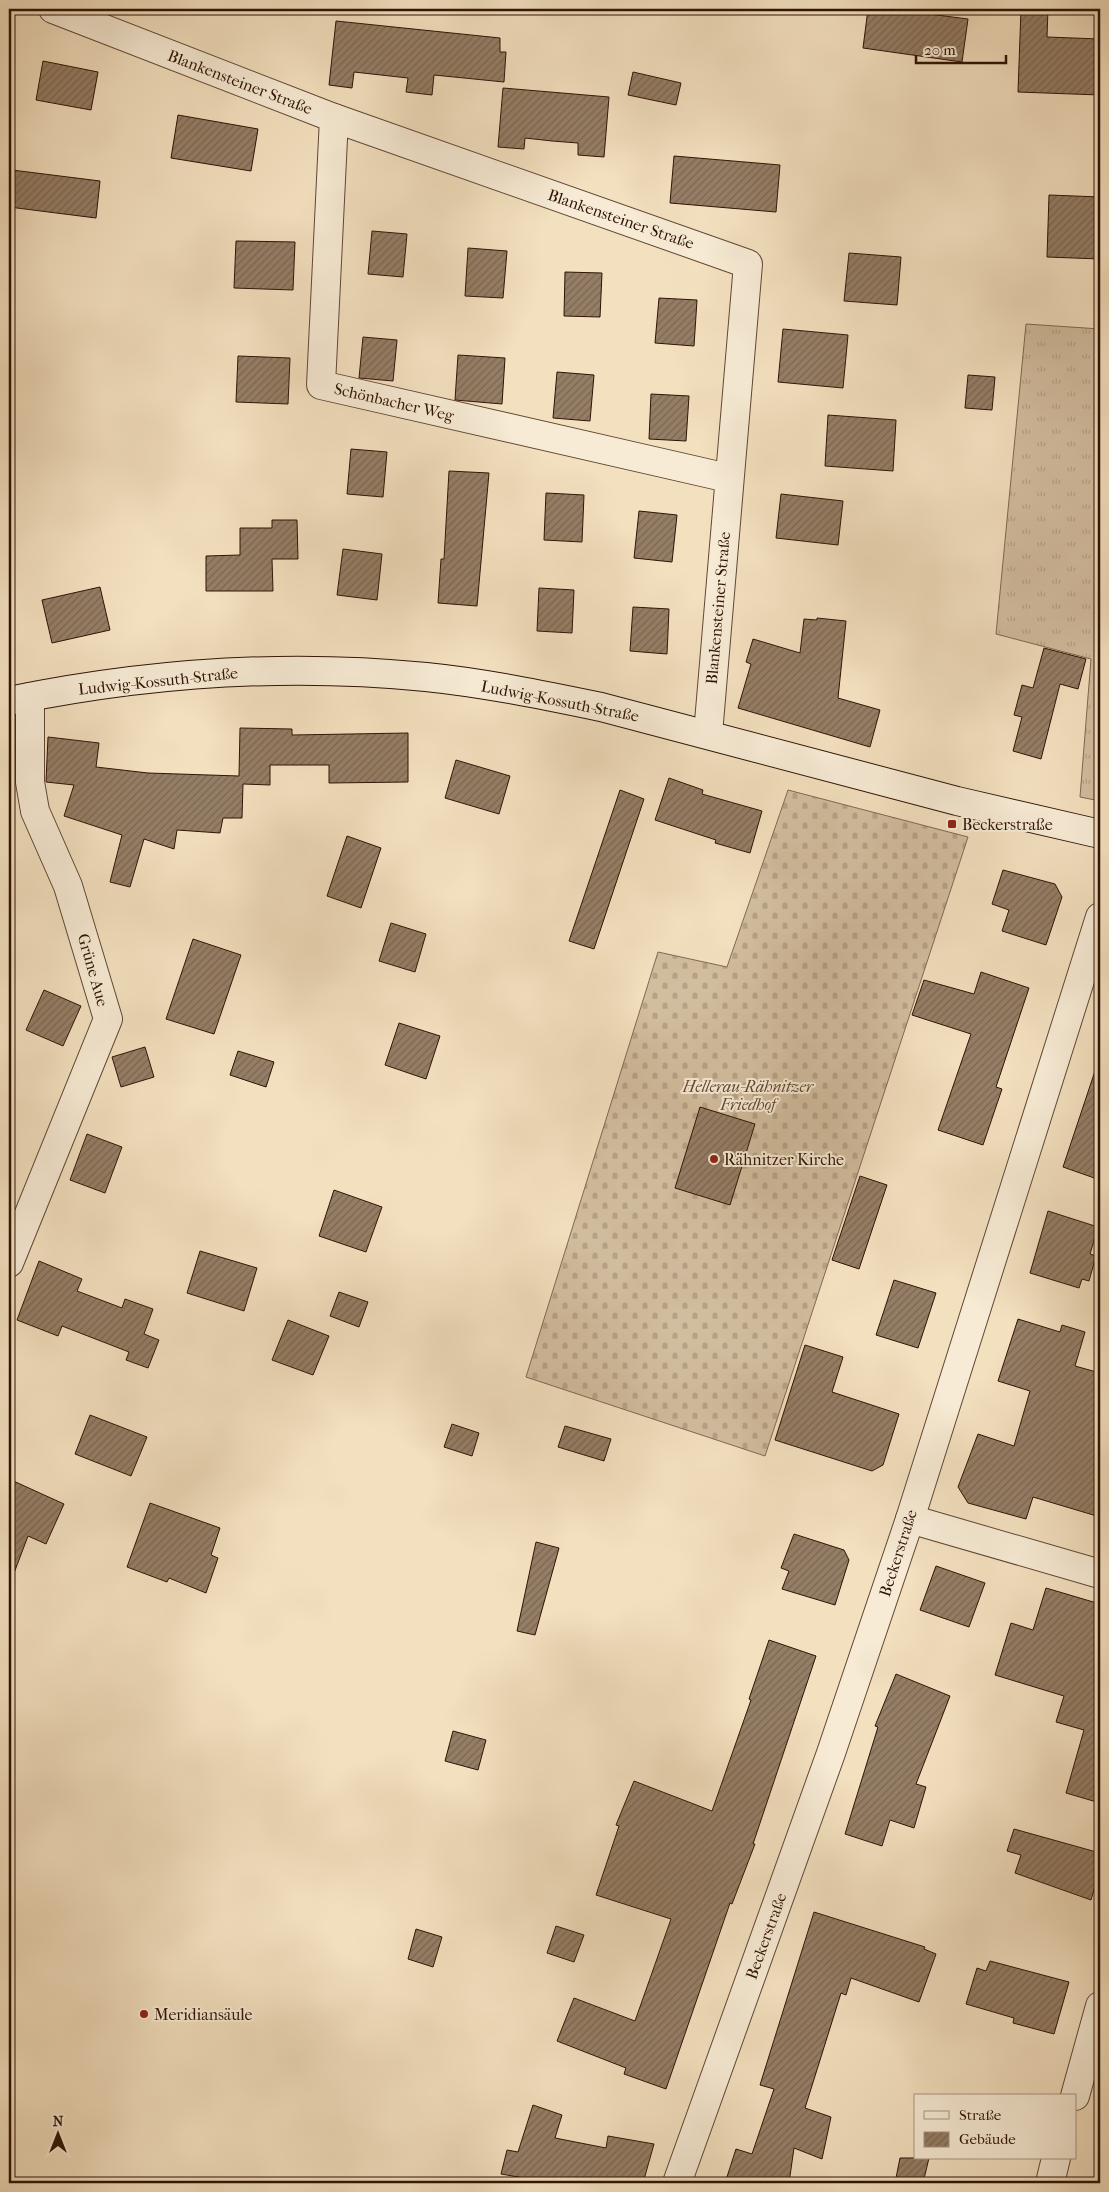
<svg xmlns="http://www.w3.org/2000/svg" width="1109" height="2192" font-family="'IM FELL French Canon',serif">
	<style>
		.grass { fill: url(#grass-tufts); stroke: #806852 }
		.cemetery { fill: url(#cemetery-stones); stroke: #806852 }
		.building { fill: url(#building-hatch); stroke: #2f1305 }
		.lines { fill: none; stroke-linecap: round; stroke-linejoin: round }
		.street-casing { stroke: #604634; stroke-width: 30 }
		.secondary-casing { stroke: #2f1305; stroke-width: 30 }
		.street { stroke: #f7ebd5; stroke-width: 28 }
		.secondary { stroke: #f7ebd5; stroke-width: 28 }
		.poi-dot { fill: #8f2418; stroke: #f7ebd5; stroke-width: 2 }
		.labels { text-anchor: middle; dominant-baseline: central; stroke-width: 4; stroke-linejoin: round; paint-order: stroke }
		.street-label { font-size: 16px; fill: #2f1305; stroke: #f7ebd5 }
		.poi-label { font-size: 16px; fill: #2f1305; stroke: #f7ebd5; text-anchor: start }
		.park-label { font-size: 16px; font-style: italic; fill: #604633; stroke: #f7ebd5 }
	</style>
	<defs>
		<pattern id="grass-tufts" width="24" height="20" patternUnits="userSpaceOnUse" patternTransform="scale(1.25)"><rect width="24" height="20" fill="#d2bd9f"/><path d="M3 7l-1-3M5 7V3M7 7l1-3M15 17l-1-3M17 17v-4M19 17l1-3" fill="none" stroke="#b5a287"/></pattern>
		<pattern id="cemetery-stones" width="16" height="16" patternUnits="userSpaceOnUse" patternTransform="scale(1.25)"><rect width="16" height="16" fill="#d2bd9f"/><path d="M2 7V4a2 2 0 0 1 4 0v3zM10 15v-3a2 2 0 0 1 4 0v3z" fill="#b5a287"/></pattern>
		<pattern id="building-hatch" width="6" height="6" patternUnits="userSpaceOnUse" patternTransform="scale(1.25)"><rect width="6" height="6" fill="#957e66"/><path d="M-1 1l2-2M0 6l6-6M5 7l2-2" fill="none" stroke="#7a6652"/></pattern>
	</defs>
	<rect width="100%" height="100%" fill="#f3e0bf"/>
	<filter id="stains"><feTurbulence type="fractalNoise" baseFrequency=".004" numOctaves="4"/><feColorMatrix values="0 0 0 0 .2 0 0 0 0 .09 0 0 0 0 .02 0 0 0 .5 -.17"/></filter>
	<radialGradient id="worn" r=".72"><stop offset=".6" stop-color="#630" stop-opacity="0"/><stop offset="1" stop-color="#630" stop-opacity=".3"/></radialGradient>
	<!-- grass -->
	<polygon class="grass" points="1026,324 1100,329 1100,801 1080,797 1091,659 996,634"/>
	<!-- cemetery -->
	<polygon class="cemetery" points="788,790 968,837 765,1456 526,1377 658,952 727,967"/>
	<!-- building -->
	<g class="building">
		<polygon points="868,9 890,9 968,19 962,62 863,48"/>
		<polygon points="1021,9 1048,9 1047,37 1100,39 1100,95 1018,92"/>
		<polygon points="336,21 500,38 500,52 506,52 504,82 434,75 432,95 406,92 408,78 354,72 352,88 329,85"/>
		<polygon points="43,61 98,72 91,110 36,100"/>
		<polygon points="633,72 681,83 676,105 628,95"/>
		<polygon points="503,88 609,97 604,157 578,155 578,143 552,141 525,138 524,149 498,147"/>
		<polygon points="178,115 258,129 251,171 171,158"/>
		<polygon points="674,156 780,165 776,212 670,203"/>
		<polygon points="12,170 100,181 96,218 9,207"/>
		<polygon points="1049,195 1100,197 1100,259 1047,257"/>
		<polygon points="372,231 407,234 403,277 368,274"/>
		<polygon points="236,241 295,242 293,290 234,288"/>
		<polygon points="468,248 507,251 503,298 465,296"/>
		<polygon points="849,253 901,257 897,305 844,301"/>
		<polygon points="565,272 602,273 600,317 564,316"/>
		<polygon points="659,298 697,300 694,346 655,343"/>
		<polygon points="783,329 848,335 843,388 778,382"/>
		<polygon points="363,337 397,340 393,381 359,378"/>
		<polygon points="458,355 505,358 502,404 455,400"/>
		<polygon points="238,356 290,358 288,404 236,402"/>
		<polygon points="557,372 594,375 590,421 553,418"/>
		<polygon points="968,375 995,377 992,410 965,408"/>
		<polygon points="651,394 689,396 686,441 649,439"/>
		<polygon points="828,415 896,420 893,471 825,466"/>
		<polygon points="351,449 387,452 383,497 347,494"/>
		<polygon points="449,471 489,473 477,606 438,603 441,559 444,559"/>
		<polygon points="546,493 584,495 582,542 544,540"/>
		<polygon points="781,494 843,501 838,545 776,538"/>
		<polygon points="639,511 677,515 672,562 634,558"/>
		<polygon points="272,520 297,520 298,559 272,559 273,591 206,591 206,556 240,555 240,528 272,528"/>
		<polygon points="343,549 382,554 377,600 337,595"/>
		<polygon points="100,587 110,630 52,643 42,600"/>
		<polygon points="539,588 574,590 572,633 537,631"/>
		<polygon points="633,607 669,609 667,654 630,651"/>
		<polygon points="817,618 846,621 838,698 880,710 870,747 738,708 751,664 746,662 753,639 800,653 804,619 817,620"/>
		<polygon points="1044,648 1086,659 1078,689 1060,684 1041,759 1013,751 1022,717 1014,715 1022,685 1033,688"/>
		<polygon points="240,728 292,729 292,735 408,733 408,782 329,783 329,765 270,765 270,785 243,784 242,818 223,818 220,833 177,830 174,849 144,839 130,887 110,882 122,835 64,816 74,785 46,782 48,737 99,743 96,767 148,773 239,776"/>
		<polygon points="456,760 510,776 499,814 445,798"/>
		<polygon points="669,778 703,790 702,794 762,811 750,853 715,843 716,840 655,820"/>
		<polygon points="620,790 644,799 594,949 569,941"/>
		<polygon points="347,836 381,848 361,908 327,896"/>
		<polygon points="1003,870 1055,884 1062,897 1046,945 1002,931 1009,910 992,904"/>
		<polygon points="391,923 426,934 415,972 379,961"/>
		<polygon points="193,939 241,955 214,1034 166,1019"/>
		<polygon points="981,972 1029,988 996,1087 1002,1089 983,1145 938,1130 971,1034 912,1015 924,980 974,994"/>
		<polygon points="44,990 81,1006 63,1046 26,1030"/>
		<polygon points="399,1023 440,1036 426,1079 385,1065"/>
		<polygon points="145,1047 154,1077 121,1087 112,1057"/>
		<polygon points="238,1051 274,1062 266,1087 230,1075"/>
		<polygon points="1096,1068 1100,1069 1100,1180 1063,1167"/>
		<polygon points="700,1107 755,1124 730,1205 675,1188"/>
		<polygon points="87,1134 122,1147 105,1193 70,1180"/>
		<polygon points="860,1176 887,1185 859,1269 832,1260"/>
		<polygon points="334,1190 382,1207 366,1252 319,1236"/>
		<polygon points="1048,1211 1098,1227 1090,1254 1096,1256 1089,1281 1082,1279 1079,1288 1030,1273"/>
		<polygon points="200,1251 257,1268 244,1311 187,1293"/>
		<polygon points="39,1261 82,1279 77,1291 122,1308 125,1299 153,1309 144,1334 159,1340 148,1368 126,1360 129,1352 62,1326 58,1336 17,1320"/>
		<polygon points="894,1280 936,1293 918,1348 876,1335"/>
		<polygon points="339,1292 368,1302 359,1327 330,1316"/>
		<polygon points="1018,1319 1060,1332 1062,1325 1085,1332 1075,1366 1100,1373 1100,1517 1033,1497 1026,1519 968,1503 958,1487 978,1434 1014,1446 1030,1391 998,1381"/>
		<polygon points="288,1320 329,1336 313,1375 272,1360"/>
		<polygon points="805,1345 843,1357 832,1392 899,1414 883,1465 872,1471 775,1440"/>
		<polygon points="90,1415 147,1437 131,1476 75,1454"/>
		<polygon points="452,1424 479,1433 472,1456 444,1447"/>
		<polygon points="565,1426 611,1439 604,1461 558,1447"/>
		<polygon points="9,1479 64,1504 46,1544 28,1536 11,1581 9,1581"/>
		<polygon points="150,1503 220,1528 211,1555 218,1558 206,1593 169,1578 167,1582 127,1567"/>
		<polygon points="794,1534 844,1550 849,1560 835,1605 782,1589 789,1571 781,1568"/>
		<polygon points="536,1542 559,1548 535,1635 517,1631"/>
		<polygon points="936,1566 985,1583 969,1627 920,1610"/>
		<polygon points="1046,1588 1100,1604 1100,1803 1066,1793 1084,1730 1056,1722 1064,1696 995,1675 1011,1623 1033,1630"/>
		<polygon points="769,1640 816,1656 753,1844 755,1844 732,1904 730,1903 666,2089 624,2074 626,2068 557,2041 574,1998 635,2021 671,1919 596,1895 619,1826 616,1825 634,1781 712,1811 751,1700 749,1699"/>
		<polygon points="896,1674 950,1696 916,1784 926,1787 914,1828 890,1820 882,1846 845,1834 878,1727 875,1726"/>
		<polygon points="453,1731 486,1740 478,1770 445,1761"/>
		<polygon points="1014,1829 1100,1853 1100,1869 1091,1900 1015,1873 1021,1855 1007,1851"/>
		<polygon points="814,1912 925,1947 924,1949 936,1954 919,2002 851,1978 846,1995 841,1993 805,2108 831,2117 822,2159 794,2148 789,2183 725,2183 736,2149 752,2154 774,2089 760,2085"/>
		<polygon points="556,1926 584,1935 574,1962 547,1953"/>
		<polygon points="416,1929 442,1937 433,1967 408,1959"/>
		<polygon points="990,1961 1069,1982 1054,2034 1013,2023 1014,2018 966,2004 977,1968 986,1971"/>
		<polygon points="533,2105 562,2115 555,2138 606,2148 608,2136 654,2144 643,2183 552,2183 501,2174 507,2150 518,2152"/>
		<polygon points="900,2158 929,2158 923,2183 896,2178"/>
	</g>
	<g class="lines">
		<defs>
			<g id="street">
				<polyline points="53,9 334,118 748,264 708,734"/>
				<polyline points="334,118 321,385 728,478"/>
				<polyline points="9,1263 108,1019 68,886 35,811 30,782 30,697"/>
				<polyline points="910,1519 1100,1574"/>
				<polyline points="1075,2096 1100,2006"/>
				<polyline points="677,2183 831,1753 910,1519 1100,917"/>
				<polyline points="1050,2183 1056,2158"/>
			</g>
			<path id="secondary" d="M9 701C146 673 287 663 426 677 485 683 543 695 601 707L957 801 1100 834"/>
		</defs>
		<!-- street casing -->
		<use href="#street" class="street-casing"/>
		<!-- secondary casing -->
		<use href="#secondary" class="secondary-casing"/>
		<!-- street -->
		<use href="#street" class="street"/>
		<!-- secondary -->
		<use href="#secondary" class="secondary"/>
	</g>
	<!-- markers -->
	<g class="poi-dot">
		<rect x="947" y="819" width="10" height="10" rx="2.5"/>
		<circle cx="714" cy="1159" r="5"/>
		<circle cx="144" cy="2014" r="5"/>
	</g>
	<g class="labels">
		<!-- street labels -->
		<g class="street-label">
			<text transform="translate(240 82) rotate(21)">Blankensteiner Straße</text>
			<text transform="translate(621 219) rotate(19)">Blankensteiner Straße</text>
			<text transform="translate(394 402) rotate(13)">Schönbacher Weg</text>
			<text transform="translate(718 608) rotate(-85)">Blankensteiner Straße</text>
			<text transform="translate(158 681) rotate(-6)">Ludwig-Kossuth-Straße</text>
			<text transform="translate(560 701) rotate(11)">Ludwig-Kossuth-Straße</text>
			<text transform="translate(93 970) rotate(74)">Grüne Aue</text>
			<text transform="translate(898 1553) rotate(-72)">Beckerstraße</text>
			<text transform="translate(766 1936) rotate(-70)">Beckerstraße</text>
		</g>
		<!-- poi labels -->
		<g class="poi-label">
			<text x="962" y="824">Beckerstraße</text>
			<text x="724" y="1159">Rähnitzer Kirche</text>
			<text x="154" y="2014">Meridiansäule</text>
		</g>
		<!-- park labels -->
		<g class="park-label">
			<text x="748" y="1086">Hellerau-Rähnitzer<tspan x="748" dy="18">Friedhof</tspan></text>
		</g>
	</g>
	<!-- margin -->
	<rect width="1109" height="2192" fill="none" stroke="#f3e0bf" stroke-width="30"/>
	<rect x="10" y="10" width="1089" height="2172" fill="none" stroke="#2f1305" stroke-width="2.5"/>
	<rect x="15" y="15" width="1079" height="2162" fill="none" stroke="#2f1305"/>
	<!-- legend -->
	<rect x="914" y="2094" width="162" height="65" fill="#f7ebd5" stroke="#a79582"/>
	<rect x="924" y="2111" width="25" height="8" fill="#f7ebd5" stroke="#a79582"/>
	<text x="959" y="2120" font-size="15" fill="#2f1305">Straße</text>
	<rect x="924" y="2132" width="25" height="15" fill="url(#building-hatch)" stroke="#a79582"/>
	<text x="959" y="2144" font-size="15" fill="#2f1305">Gebäude</text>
	<!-- north arrow -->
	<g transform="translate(58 2134)" stroke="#f7ebd5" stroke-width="4" paint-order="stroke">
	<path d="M0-4L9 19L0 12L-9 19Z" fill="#2f1305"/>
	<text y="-8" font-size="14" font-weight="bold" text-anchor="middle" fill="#2f1305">N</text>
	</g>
	<!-- scale -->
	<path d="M916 55v8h90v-8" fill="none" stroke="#2f1305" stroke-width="2.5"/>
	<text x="924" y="55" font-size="15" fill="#2f1305" stroke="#f7ebd5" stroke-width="4" paint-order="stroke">20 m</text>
	<rect width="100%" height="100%" filter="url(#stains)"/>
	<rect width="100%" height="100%" fill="url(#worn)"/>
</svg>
